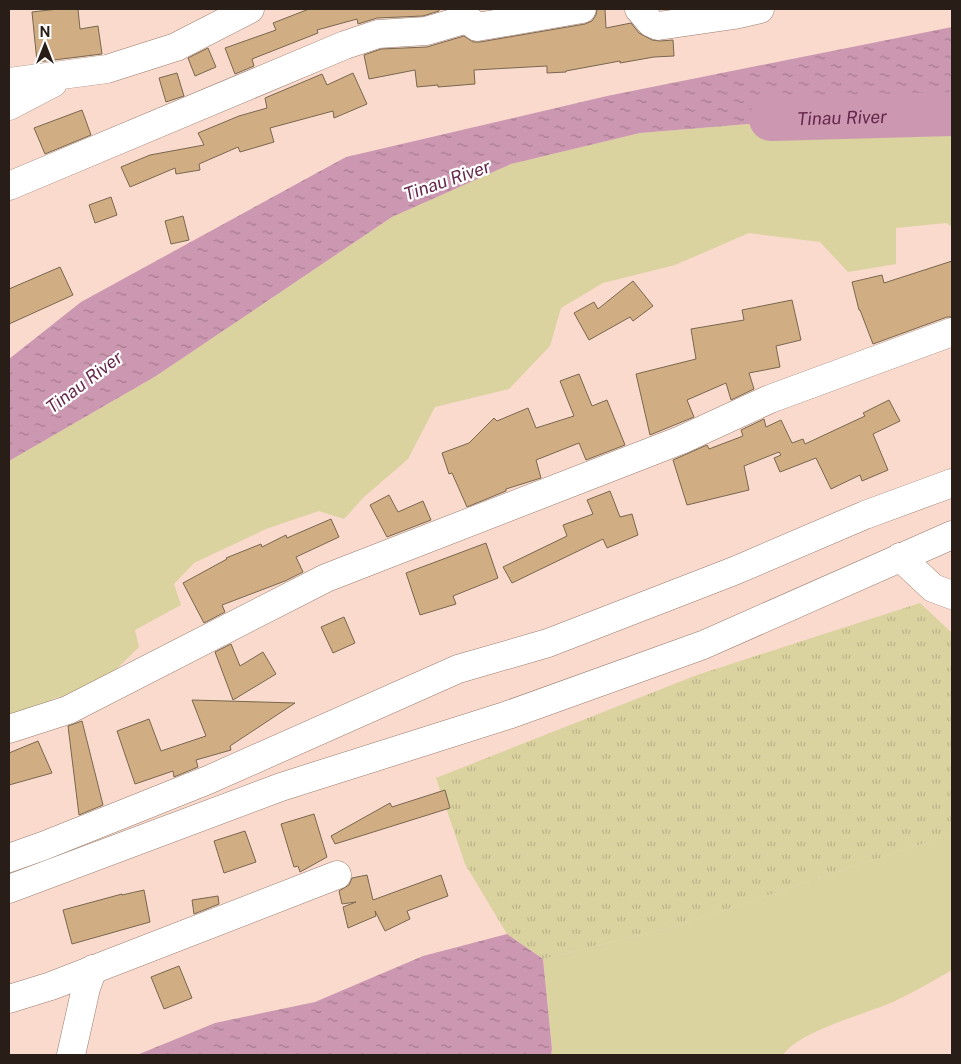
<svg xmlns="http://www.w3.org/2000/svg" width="961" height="1064" font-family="'Public Sans',sans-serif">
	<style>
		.green { fill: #dad29f }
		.park { fill: url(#park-tufts) }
		.water { fill: url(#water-ripples) }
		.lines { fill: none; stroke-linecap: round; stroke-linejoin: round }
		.river { stroke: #cc98b1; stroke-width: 44 }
		.building { fill: #d0ad82; stroke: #796750 }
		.minor-casing { stroke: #9a7d70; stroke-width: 29 }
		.minor { stroke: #fff; stroke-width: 28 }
		.labels { text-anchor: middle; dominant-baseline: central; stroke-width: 4.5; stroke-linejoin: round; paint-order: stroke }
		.water-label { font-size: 18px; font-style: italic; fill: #66274a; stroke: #fff }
	</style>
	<defs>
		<pattern id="park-tufts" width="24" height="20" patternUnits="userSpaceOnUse" patternTransform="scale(1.25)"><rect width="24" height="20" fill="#dad29f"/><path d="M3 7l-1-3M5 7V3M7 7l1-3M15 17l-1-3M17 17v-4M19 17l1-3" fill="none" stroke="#bbb488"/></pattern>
		<pattern id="water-ripples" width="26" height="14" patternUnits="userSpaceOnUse" patternTransform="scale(1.25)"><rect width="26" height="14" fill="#cc98b1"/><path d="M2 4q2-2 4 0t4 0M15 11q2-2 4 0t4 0" fill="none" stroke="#a67b8f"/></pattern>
	</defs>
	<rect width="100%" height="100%" fill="#fadacc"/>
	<!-- green -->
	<g class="green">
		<polygon points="952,107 952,227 946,223 896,228 896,264 848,272 820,242 749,233 675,265 603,283 561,308 550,346 509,389 435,407 408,459 364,497 344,519 319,511 266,529 194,563 174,584 181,605 135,630 139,647 92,693 55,698 9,721 9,461 156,376 392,217 511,164 640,133"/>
		<path d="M952 834V970C934 980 916 991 897 1000 868 1014 800 1030 783 1055H551L552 1048 543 959 673 927Z"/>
	</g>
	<!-- park -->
	<polygon class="park" points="920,603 952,633 952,834 673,927 543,959 507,934 465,864 436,778 697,675"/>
	<!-- water -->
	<g class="water">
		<polygon points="952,27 952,107 640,133 511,164 392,217 156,376 9,461 9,359 81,302 346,157 607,96"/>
		<polygon points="507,934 543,959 552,1049 551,1055 137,1055 215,1023 315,1002 423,956"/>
	</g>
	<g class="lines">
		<!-- river -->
		<path class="river" id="s1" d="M771 119 952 114"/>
	</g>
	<!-- building -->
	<g class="building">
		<polygon points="58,9 78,9 80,29 98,26 102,54 37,62 32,12"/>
		<polygon points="309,9 439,9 439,11 423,16 377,18 358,24 357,19 317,30 318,33 252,59 254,66 235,74 225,48 276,30 273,23"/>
		<polygon points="597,9 605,9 606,28 631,23 639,33 652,40 660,41 673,40 674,56 654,57 620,63 620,61 566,71 566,72 547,73 547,66 474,70 475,84 438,87 438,85 417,87 415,70 369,79 364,55 381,49 427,47 464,36 473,42 480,42 585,24 592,21 596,15"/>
		<polygon points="208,48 216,67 195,76 188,58"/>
		<polygon points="177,73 184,96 166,102 159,78"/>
		<polygon points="353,73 367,104 334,118 333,111 270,128 274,142 240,152 238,147 199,164 200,170 176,174 175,168 130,187 121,167 150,155 204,145 198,133 239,116 267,108 265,98 322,74 327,85"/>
		<polygon points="82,110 91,135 45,154 34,128"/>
		<polygon points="111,197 117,215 95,223 89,205"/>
		<polygon points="183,216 189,240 171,244 165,221"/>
		<polygon points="952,261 952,317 947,317 873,344 860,310 859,310 852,282 882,275 884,283"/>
		<polygon points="60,267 73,295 9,324 9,289"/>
		<polygon points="633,281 653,306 633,321 630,317 589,340 574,313 594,302 598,309"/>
		<polygon points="792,300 801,340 776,346 780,367 749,373 754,389 731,400 726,383 687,400 694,417 650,435 636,374 696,359 691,329 744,320 742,310"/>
		<polygon points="579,374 592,406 607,400 625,445 586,460 579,443 536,460 541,478 506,489 506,491 467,507 452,473 449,474 442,453 469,443 494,418 497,421 528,408 536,428 574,416 560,381"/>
		<polygon points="889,400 900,421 873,434 888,470 862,481 860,475 831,489 816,458 780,472 774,458 781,455 779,452 744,466 749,490 687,505 673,460 707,445 709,449 743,436 741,430 764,419 766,427 781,420 792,443 803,439 805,444 865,416 863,413"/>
		<polygon points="610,491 620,517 632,514 638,535 607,548 603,539 512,583 503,567 567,536 563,525 593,514 587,500"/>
		<polygon points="389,495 398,512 423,501 431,520 387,537 370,505"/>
		<polygon points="331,519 339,537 296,557 303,572 285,581 222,605 225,612 204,623 183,583 227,559 226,558 261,544 262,547 286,535 287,538"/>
		<polygon points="486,543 498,578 453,596 456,604 420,615 406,573"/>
		<polygon points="344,617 355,643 333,653 321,627"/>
		<polygon points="231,644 240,666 263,652 276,674 233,700 215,652"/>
		<polygon points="192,700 295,703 230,746 231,750 196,760 198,767 174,777 173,771 135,784 117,731 149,719 161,751 206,736"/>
		<polygon points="82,721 103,805 79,815 68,726"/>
		<polygon points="38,741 52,773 9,785 9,753"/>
		<polygon points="445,790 450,808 335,844 331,836 390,803 392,807"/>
		<polygon points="314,814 327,857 300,872 298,866 294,867 281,824"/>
		<polygon points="245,831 256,862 224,873 214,841"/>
		<polygon points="367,875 373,900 441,875 448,896 407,911 410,919 385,931 375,911 376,916 348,928 343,907 356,902 342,904 339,891 349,885 352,878"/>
		<polygon points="144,890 150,922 72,944 63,910 122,894 122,895"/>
		<polygon points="218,896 219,904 194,914 192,900"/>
		<polygon points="179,966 192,998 164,1009 151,977"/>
	</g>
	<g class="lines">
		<defs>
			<g id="minor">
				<polyline points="461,9 467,19 477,27 582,9"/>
				<polyline points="639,9 651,23 658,26 734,15 760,9"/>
				<polyline points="9,82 107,69 176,47 250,9"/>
				<polyline points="9,106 53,83"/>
				<polyline points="9,186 345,45 378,34 426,31 467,19"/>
				<polyline points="900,557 933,588 952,595"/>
				<polyline points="9,729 68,710 326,578 681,440 770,399 952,332"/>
				<polyline points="9,858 43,846 208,780 458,669 548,643 734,571 865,515 952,483"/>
				<polyline points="9,889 281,787 508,715 703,645 952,535"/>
				<polyline points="9,999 51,986 337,875"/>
				<polyline points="71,1055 86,988 93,969"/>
			</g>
		</defs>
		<!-- minor casing -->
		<use href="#minor" class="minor-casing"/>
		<!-- minor -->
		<use href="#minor" class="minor"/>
	</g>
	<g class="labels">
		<!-- water labels -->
		<g class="water-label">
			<text stroke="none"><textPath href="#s1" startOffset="71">Tinau River</textPath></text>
			<text transform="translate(447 180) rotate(-19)">Tinau River</text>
			<text transform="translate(84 382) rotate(-37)">Tinau River</text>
		</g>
	</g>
	<!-- border -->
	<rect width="961" height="1064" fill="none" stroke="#291d18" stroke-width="20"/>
	<!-- north arrow -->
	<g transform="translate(45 45)" stroke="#ffffff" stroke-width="4" paint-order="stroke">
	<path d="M0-4L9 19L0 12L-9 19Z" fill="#291d18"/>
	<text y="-8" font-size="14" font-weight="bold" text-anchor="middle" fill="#291d18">N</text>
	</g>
</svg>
